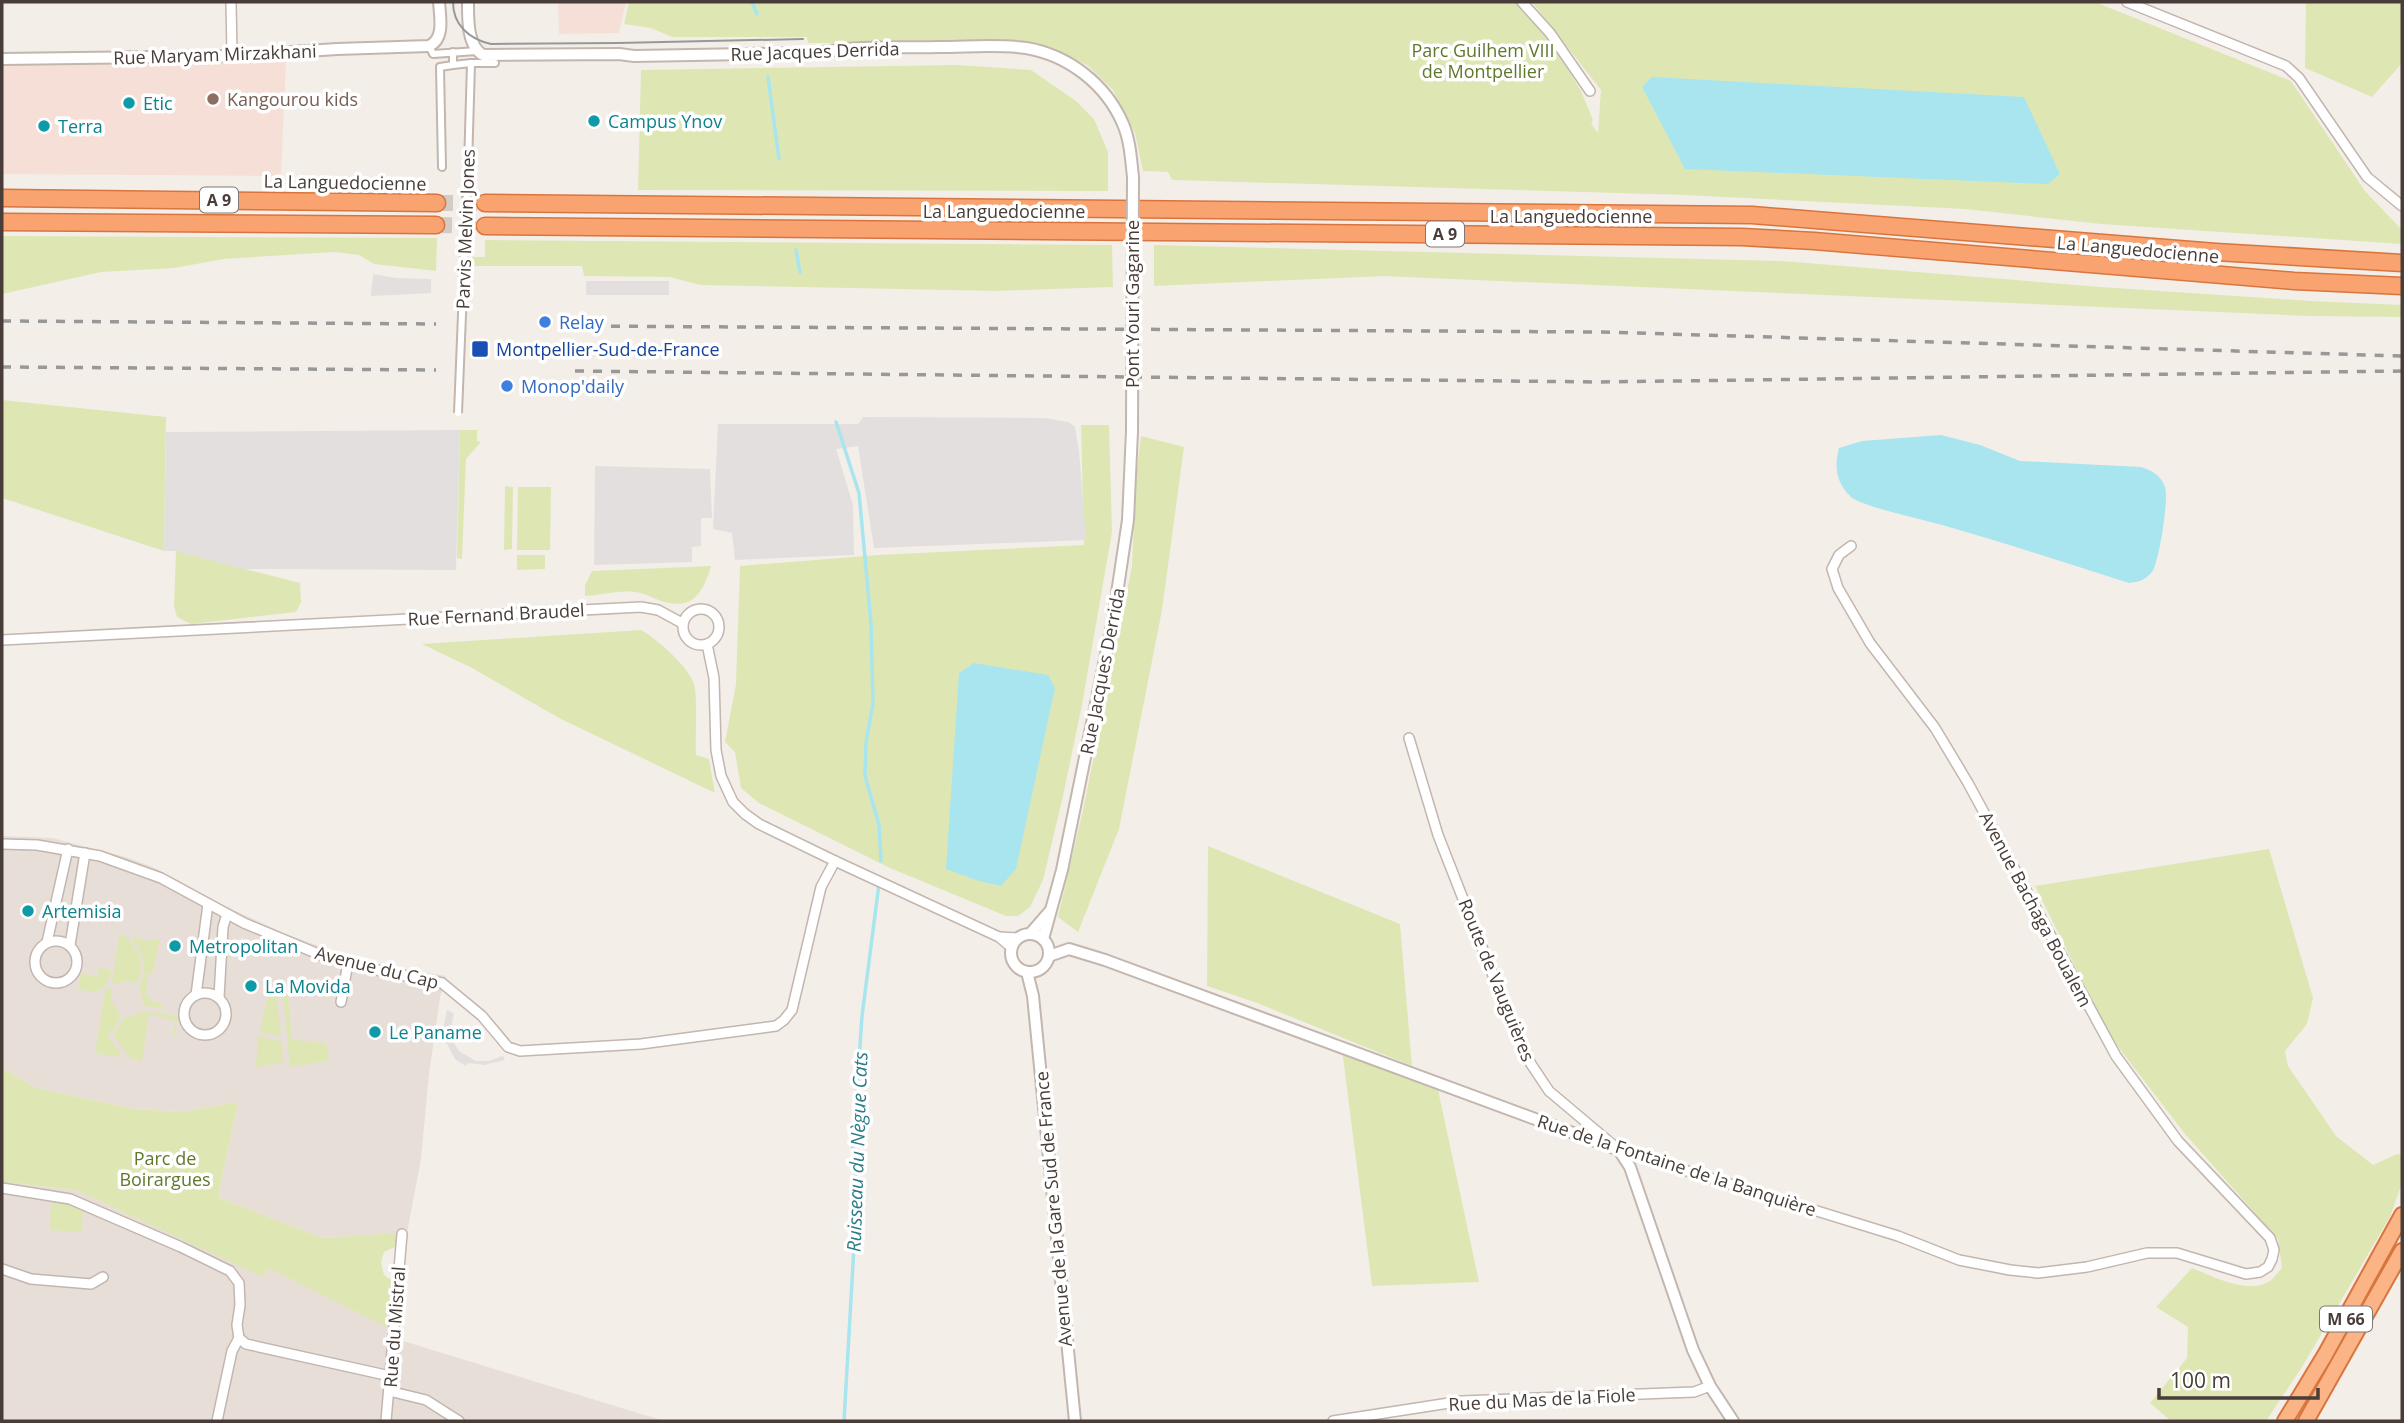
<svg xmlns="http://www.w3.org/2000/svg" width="2404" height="1423" font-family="'Open Sans',sans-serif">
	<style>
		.residential { fill: #e8ded8 }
		.commercial { fill: #f5dfd6 }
		.green { fill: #dee7b4 }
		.parking { fill: #e3dfde }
		.water { fill: #a8e5ee }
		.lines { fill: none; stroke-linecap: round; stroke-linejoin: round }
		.stream { stroke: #a8e5ee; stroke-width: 3.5 }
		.motorway-tunnel { stroke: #d2cbc6; stroke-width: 16; stroke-dasharray: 16 8; stroke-linecap: butt }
		.pedestrian-casing { stroke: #c2b6af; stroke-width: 10 }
		.minor-casing { stroke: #c2b6af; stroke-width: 12 }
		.tertiary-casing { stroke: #c2b6af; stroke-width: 14 }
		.trunk-casing { stroke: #d8753f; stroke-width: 18 }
		.motorway-casing { stroke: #d8753f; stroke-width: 19 }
		.pedestrian { stroke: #fff; stroke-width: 6 }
		.minor { stroke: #fff; stroke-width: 9 }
		.tertiary { stroke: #fff; stroke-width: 10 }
		.trunk { stroke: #fab486; stroke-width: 14 }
		.motorway { stroke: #f9a470; stroke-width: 16 }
		.tram { stroke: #989898; stroke-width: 2 }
		.rail { stroke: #989898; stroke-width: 3.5; stroke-dasharray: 9 9; stroke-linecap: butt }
		.pedestrian-bridge-casing { stroke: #c2b6af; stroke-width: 10; stroke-linecap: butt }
		.tertiary-bridge-casing { stroke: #c2b6af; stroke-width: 14; stroke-linecap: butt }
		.pedestrian-bridge { stroke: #fff; stroke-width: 6 }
		.tertiary-bridge { stroke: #fff; stroke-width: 10 }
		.education-dot { fill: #8d6e63; stroke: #fff; stroke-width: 2.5 }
		.culture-dot { fill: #0f9aa8; stroke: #fff; stroke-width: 2.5 }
		.shop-dot { fill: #3f7fe0; stroke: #fff; stroke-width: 2.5 }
		.transit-dot { fill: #1a4fb4; stroke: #fff; stroke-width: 2.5 }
		.labels { text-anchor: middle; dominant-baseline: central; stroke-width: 7; stroke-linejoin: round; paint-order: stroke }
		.shield { fill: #fff; stroke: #7f7774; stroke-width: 2 }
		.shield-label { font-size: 16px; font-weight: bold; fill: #483d38 }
		.park-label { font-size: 18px; fill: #5f782c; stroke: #fff }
		.street-label { font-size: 18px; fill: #483d38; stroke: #fff }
		.education-label { font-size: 18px; fill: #785e54; stroke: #fff; text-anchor: start }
		.culture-label { font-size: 18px; fill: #0d838f; stroke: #fff; text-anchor: start }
		.shop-label { font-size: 18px; fill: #366cbe; stroke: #fff; text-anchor: start }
		.transit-label { font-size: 18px; fill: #164399; stroke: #fff; text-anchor: start }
		.water-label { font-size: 19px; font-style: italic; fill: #2b7c89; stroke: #fff }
	</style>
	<rect width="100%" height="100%" fill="#f4eee9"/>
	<!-- residential -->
	<g class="residential">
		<polygon points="2,836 52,838 126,857 155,868 222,905 284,933 332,951 377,964 446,976 440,998 429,1074 421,1159 407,1233 322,1238 218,1197 238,1102 181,1112 135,1109 36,1088 2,1068"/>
		<polygon points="2,1140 4,1141 3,1182 76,1190 263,1276 268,1267 390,1329 400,1340 664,1421 2,1421"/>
	</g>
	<!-- commercial -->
	<g class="commercial">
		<polygon points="558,2 626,2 619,33 559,34"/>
		<polygon points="286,60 281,176 2,174 2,65"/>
	</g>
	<!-- green -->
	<g class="green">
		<polygon points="629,2 1516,2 1552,43 1581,91 1593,120 1591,123 1598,133 1601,90 1532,2 2095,2 2291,81 2365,191 2402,230 2402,244 2101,224 1965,209 1684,195 1172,180 1168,172 1143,171 1135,133 1113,90 1087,65 1050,48 1011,43 808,43 807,37 672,37 651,28 624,24"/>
		<polygon points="2306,2 2402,2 2402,63 2372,97 2305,68"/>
		<polygon points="957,65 1031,70 1076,101 1094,119 1108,152 1108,191 638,190 641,70"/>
		<polygon points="2,236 437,238 436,271 374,264 359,255 335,252 224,259 174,268 101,272 2,294"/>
		<polygon points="485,240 1112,245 1113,287 998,291 700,285 670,277 584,276 582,266 472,266 472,257 485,257"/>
		<polygon points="1154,245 1782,261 2101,287 2311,301 2402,305 2402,317 2310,316 1384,276 1154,286"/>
		<polygon points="2,400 166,417 164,551 2,498"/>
		<polygon points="1081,425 1109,425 1112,532 1082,705 1063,796 1043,880 1030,907 1018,916 1006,916 890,868 759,803 741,788 735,752 725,742 736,684 740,566 878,555 1084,545"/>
		<polygon points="460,430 477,430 477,441 481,442 466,459 462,559 457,558"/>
		<polygon points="1141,436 1184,447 1162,610 1119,829 1078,932 1058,917 1083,810 1132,566 1136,478"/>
		<polygon points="505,486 513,487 512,549 504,550"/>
		<polygon points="518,487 551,487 550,550 517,550"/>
		<polygon points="176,551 300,583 301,602 296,612 191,624 177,617 174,606"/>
		<polygon points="517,555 545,555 545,569 517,570"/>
		<path d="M711 566C703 593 693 611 661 601 653 598 644 593 635 592 620 590 601 595 585 596V585L592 571Z"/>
		<path d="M641 630C656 638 689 667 694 684 698 697 695 739 696 755L709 759 715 793 559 718 472 668 422 644Z"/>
		<polygon points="1208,846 1400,924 1412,1066 1257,1003 1207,986"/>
		<path d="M2269 849 2313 998 2307 1024 2285 1051 2288 1066 2336 1136 2373 1165 2397 1154 2402 1155V1183L2390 1217 2302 1367 2266 1421H2171L2150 1403 2187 1358 2188 1327 2156 1307 2192 1268C2214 1277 2248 1295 2270 1281 2274 1278 2278 1272 2282 1268L2278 1239 2185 1134 2109 1035 2035 886Z"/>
		<path d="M122 934C137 946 149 968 135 984L129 981 115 984 112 982 119 935Z"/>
		<path d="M139 937 146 941 160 938 153 974 148 973 146 996 150 997 151 1001 158 1002 164 1007 162 1009 144 1006 139 987C148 970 143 952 131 938Z"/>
		<path d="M98 968 112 970C109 980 105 993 91 992 87 992 83 989 78 989L81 973 98 976Z"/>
		<polygon points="111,987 111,999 121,1016 114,1030 107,1034 121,1053 118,1057 95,1053 105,991"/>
		<polygon points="269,991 276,992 281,1036 260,1032"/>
		<polygon points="283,994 288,995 292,1040 326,1043 329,1061 290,1067"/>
		<polygon points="142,1011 178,1016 175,1035 173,1035 175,1021 149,1014 142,1062 129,1057 115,1037 114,1033 127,1015 134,1016"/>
		<polygon points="258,1036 282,1042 283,1062 256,1067"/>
		<polygon points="1342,1049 1437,1085 1479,1282 1372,1286"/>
		<polygon points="2,1068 36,1088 135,1109 181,1112 238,1102 218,1197 322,1238 398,1233 397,1246 384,1252 381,1262 384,1275 394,1282 390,1329 269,1268 263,1277 76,1190 3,1182"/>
		<polygon points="51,1202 71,1202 83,1210 82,1232 50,1230"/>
	</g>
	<!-- parking -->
	<g class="parking">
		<polygon points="373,274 396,278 431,279 431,293 371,296"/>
		<rect x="586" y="281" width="83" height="14"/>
		<polygon points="863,417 1044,418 1069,422 1075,427 1079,451 1086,540 874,548 858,446 836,449 853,505 854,555 735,560 732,533 713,529 718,424 858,424"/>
		<polygon points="460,430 456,570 243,569 176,551 164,551 166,432"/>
		<polygon points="595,466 710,469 712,518 701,518 701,546 692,547 692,562 594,565"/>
		<polygon points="447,1010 454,1014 450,1030 452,1040 459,1051 476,1061 488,1061 503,1056 505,1060 484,1065 468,1063 466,1066 455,1059 442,1034"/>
	</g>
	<!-- water -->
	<g class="water">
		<polygon points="1652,77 2024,97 2060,174 2048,184 1685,169 1642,87"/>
		<path d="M1941 435 1980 445 2020 461 2141 467C2151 470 2161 475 2165 487 2169 498 2159 563 2152 572 2145 580 2139 582 2129 583 2069 564 2009 544 1949 527 1930 521 1863 507 1851 497 1836 483 1834 467 1839 448L1862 441Z"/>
		<polygon points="974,663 1048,675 1055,688 1016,869 1001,886 979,881 946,869 959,673"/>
	</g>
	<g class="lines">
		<!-- stream -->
		<g class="stream">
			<polyline points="752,2 757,14"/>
			<polyline points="768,77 779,159"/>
			<polyline points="796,250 800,272"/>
			<polyline points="836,422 859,493 871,623 873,704 866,742 865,776 879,825 881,861"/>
			<polyline points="844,1421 857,1194 853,1148 862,1016 879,884"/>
		</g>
		<!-- motorway-tunnel -->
		<g class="motorway-tunnel">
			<polyline points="437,203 485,203"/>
			<polyline points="436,225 485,226"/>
		</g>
		<defs>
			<g id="pedestrian">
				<polyline points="429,46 433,54 477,51"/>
				<polyline points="471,63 495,63"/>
				<polyline points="453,65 471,63 468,167"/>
				<polyline points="442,167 440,67 453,65 453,52"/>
			</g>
			<g id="minor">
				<polyline points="231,2 232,56"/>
				<polyline points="1522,2 1550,33 1590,91"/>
				<polyline points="2127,2 2286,66 2299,78 2367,177 2402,206"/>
				<circle cx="701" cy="627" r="18"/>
				<polyline points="2,640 641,607 658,610 682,623"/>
				<polyline points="707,644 714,678 716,750 721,776 733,802 745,814 759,824 835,861 999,937 1011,947"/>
				<polyline points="1409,738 1438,835 1512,1024 1531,1064 1549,1091 1619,1150 1898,1236 1959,1260 2010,1270 2038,1273 2087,1267 2147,1253 2177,1253 2246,1274 2260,1272 2268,1267 2272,1259 2274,1250 2270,1238 2178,1141 2116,1056 1968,783 1935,728 1870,643 1838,588 1832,569 1839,555 1851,546"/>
				<polyline points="2,844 37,845 100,856 161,878 244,923 323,956 367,968 442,983 482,1016 508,1047 520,1051 641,1044 776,1026 784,1020 792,1010 821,887 835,861"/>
				<polyline points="999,937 1018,938"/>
				<circle cx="56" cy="962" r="21"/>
				<polyline points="47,942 68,849"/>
				<polyline points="70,945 85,853"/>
				<circle cx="205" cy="1014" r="21"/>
				<polyline points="196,995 208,904"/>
				<polyline points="219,997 223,927 227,914"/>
				<polyline points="341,1002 348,963"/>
				<polyline points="2,1188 70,1199 181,1247 230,1271 239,1283 240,1305 237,1325 239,1338 246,1344 390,1376"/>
				<polyline points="2,1269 31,1279 91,1284 103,1277"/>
				<polyline points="389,1391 426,1400 459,1421"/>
				<polyline points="217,1421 232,1351 239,1338"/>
				<polyline points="386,1421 402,1234"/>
				<polyline points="1333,1421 1462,1401 1694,1392 1710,1386"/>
			</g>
			<g id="tertiary">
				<path d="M468 2C468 18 467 46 483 55L619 54 634 56 817 53C857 45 899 48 940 47 968 47 998 44 1026 48 1068 55 1106 84 1123 124 1130 140 1131 159 1133 177"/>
				<path d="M2 59 232 56 337 49 429 46C445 39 440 17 439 2"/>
				<circle cx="1030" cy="953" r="19"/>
				<polyline points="1030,934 1050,911"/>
				<polyline points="1043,939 1062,870 1113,620 1128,520 1132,431"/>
				<polyline points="1049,956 1069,949 1105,960 1619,1150 1630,1167 1693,1350 1710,1386 1733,1421"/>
				<polyline points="1027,972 1033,996 1075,1421"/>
			</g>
			<g id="trunk">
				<polyline points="2285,1421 2325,1355 2402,1215"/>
				<polyline points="2306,1421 2402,1251"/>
			</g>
			<g id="motorway">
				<polyline points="2,198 437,203"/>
				<polyline points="485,203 1752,215 2216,252 2402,263"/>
				<polyline points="2,222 436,225"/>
				<polyline points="485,226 1742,237 1814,241 2294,281 2402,286"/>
			</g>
		</defs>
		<!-- pedestrian casing -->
		<use href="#pedestrian" class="pedestrian-casing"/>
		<!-- minor casing -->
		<use href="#minor" class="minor-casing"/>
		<!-- tertiary casing -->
		<use href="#tertiary" class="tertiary-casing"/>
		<!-- trunk casing -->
		<use href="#trunk" class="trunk-casing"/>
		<!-- motorway casing -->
		<use href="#motorway" class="motorway-casing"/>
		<!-- pedestrian -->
		<use href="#pedestrian" class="pedestrian"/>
		<!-- minor -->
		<use href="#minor" class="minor"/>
		<!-- tertiary -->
		<use href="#tertiary" class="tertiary"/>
		<!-- trunk -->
		<use href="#trunk" class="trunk"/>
		<!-- motorway -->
		<use href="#motorway" class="motorway"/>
		<!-- tram -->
		<path class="tram" d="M453 2C453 25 469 39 491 44L618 43 803 39"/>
		<!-- rail -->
		<g class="rail">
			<polyline points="2,321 436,324"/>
			<polyline points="575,326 1602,332 2402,356"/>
			<polyline points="2,367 436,370"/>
			<polyline points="575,371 1600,382 2402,371"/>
		</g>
		<defs>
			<polyline id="pedestrian-bridge" points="458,413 468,167"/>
			<polyline id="tertiary-bridge" points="1132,431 1133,177"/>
		</defs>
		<!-- pedestrian-bridge casing -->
		<use href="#pedestrian-bridge" class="pedestrian-bridge-casing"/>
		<!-- tertiary-bridge casing -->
		<use href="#tertiary-bridge" class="tertiary-bridge-casing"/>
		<!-- pedestrian-bridge -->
		<use href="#pedestrian-bridge" class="pedestrian-bridge"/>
		<!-- tertiary-bridge -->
		<use href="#tertiary-bridge" class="tertiary-bridge"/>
	</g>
	<!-- markers -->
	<circle class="education-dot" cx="213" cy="99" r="7"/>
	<g class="culture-dot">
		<circle cx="129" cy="103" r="7"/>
		<circle cx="594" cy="121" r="7"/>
		<circle cx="44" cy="126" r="7"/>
		<circle cx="28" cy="911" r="7"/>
		<circle cx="175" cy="946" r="7"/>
		<circle cx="251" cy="986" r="7"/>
		<circle cx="375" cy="1032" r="7"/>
	</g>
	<g class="shop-dot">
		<circle cx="545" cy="322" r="7"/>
		<circle cx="507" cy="386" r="7"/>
	</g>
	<rect class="transit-dot" x="471" y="340" width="18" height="18" rx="3.5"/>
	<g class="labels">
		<!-- shield labels -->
		<g class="shield">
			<rect x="200" y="187.5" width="38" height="25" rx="5"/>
			<rect x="1426" y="221.5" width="38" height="25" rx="5"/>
			<rect x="2320" y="1306.5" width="52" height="25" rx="5"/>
		</g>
		<g class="shield-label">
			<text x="219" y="200">A 9</text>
			<text x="1445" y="234">A 9</text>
			<text x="2346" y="1319">M 66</text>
		</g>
		<!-- park labels -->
		<g class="park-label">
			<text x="1483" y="50">Parc Guilhem VIII<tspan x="1483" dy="21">de Montpellier</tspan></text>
			<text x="165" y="1158">Parc de<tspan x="165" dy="21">Boirargues</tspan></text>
		</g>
		<!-- street labels -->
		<g class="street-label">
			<text transform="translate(815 51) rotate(-2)">Rue Jacques Derrida</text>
			<text transform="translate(215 54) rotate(-2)">Rue Maryam Mirzakhani</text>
			<text transform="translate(345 182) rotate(1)">La Languedocienne</text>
			<text x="1004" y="211">La Languedocienne</text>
			<text x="1571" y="216">La Languedocienne</text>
			<text transform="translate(465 229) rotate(-88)">Parvis Melvin Jones</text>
			<text transform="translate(2138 249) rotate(5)">La Languedocienne</text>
			<text transform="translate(1132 304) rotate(-90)">Pont Youri Gagarine</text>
			<text transform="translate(496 614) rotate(-3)">Rue Fernand Braudel</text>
			<text transform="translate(1102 671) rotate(-79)">Rue Jacques Derrida</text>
			<text transform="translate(2036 909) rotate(62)">Avenue Bachaga Boualem</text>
			<text transform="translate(377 967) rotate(14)">Avenue du Cap</text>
			<text transform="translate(1497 980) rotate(68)">Route de Vauguières</text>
			<text transform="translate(1677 1165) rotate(18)">Rue de la Fontaine de la Banquière</text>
			<text transform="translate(1053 1209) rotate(-95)">Avenue de la Gare Sud de France</text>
			<text transform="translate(394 1327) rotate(-86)">Rue du Mistral</text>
			<text transform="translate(1542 1399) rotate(-3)">Rue du Mas de la Fiole</text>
		</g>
		<!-- education labels -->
		<g class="education-label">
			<text x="227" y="99">Kangourou kids</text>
		</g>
		<!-- culture labels -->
		<g class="culture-label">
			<text x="143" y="103">Etic</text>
			<text x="608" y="121">Campus Ynov</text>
			<text x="58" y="126">Terra</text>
			<text x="42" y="911">Artemisia</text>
			<text x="189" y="946">Metropolitan</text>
			<text x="265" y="986">La Movida</text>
			<text x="389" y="1032">Le Paname</text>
		</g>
		<!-- shop labels -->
		<g class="shop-label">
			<text x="559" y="322">Relay</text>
			<text x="521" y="386">Monop'daily</text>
		</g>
		<!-- transit labels -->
		<g class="transit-label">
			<text x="496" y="349">Montpellier-Sud-de-France</text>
		</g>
		<!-- water labels -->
		<g class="water-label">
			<text transform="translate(857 1152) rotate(-88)">Ruisseau du Nègue Cats</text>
		</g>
	</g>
	<!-- border -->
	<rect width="2404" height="1423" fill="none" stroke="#483d38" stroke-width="7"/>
	<!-- scale -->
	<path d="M2159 1388v10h159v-10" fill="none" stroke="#483d38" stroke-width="3.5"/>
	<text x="2170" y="1388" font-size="21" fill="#483d38" stroke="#ffffff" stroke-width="5" paint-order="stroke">100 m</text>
</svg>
